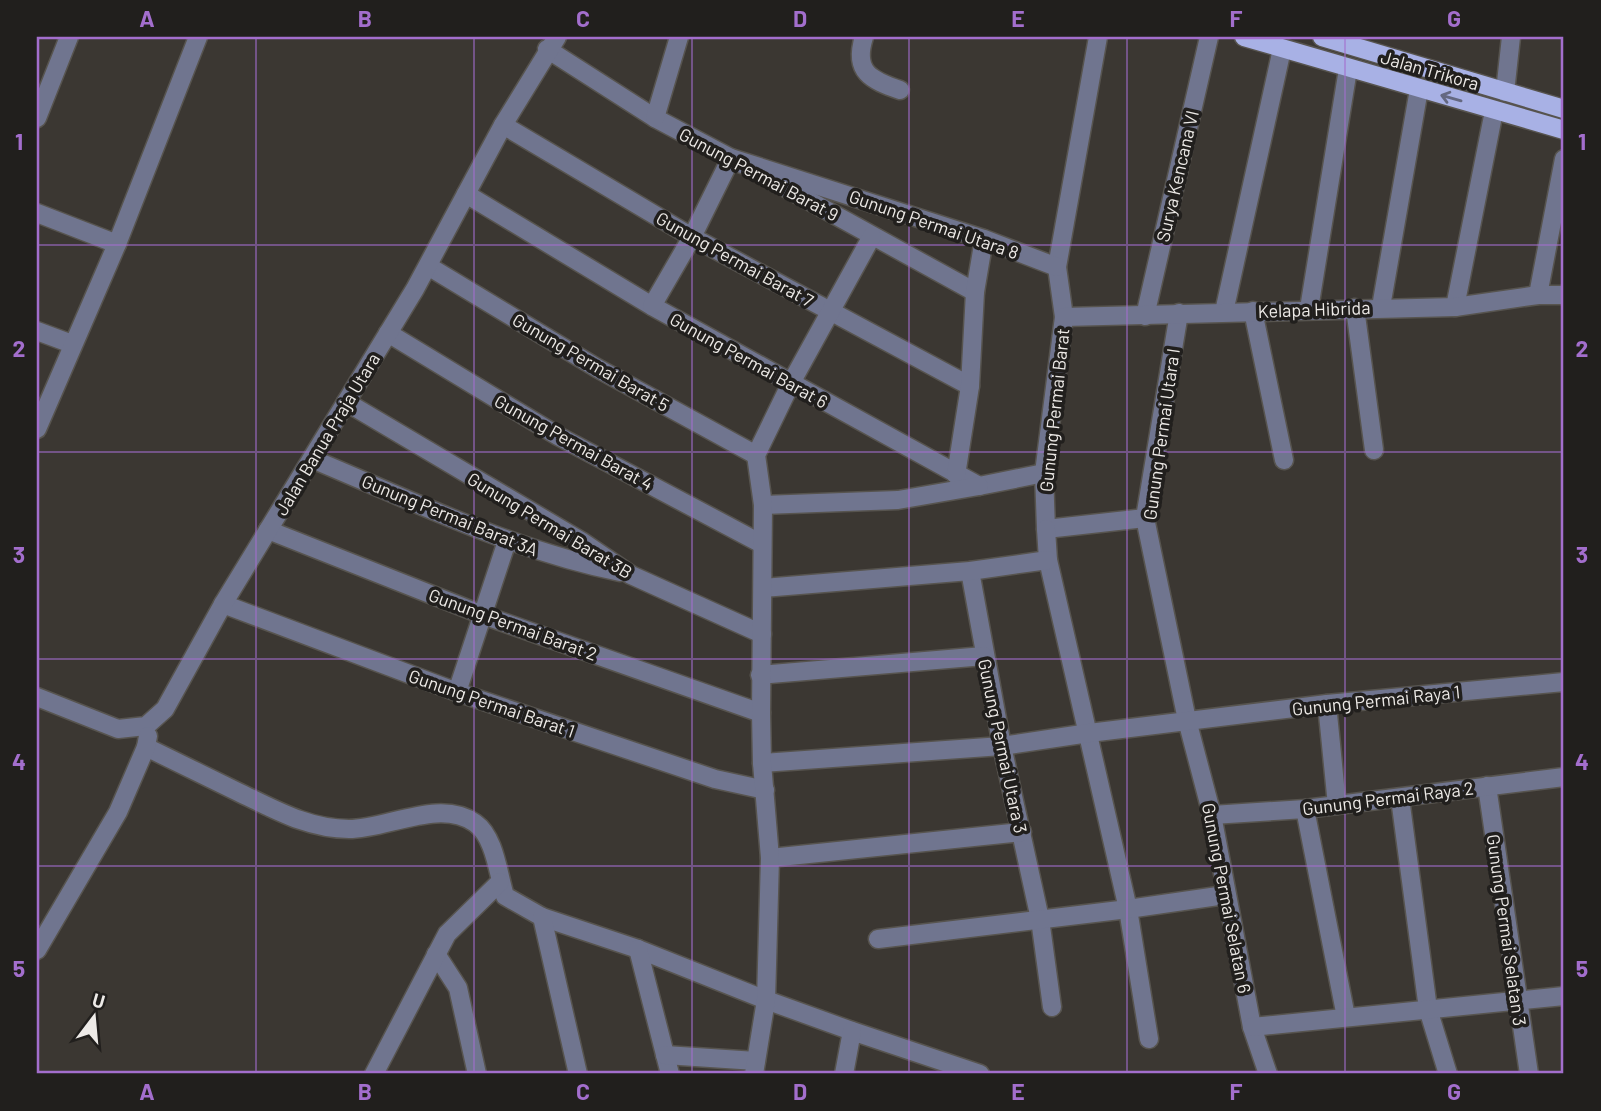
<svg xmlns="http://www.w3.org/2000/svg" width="1601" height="1111" font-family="Barlow,sans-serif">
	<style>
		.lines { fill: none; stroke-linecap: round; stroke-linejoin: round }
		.minor-casing { stroke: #57544f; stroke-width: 21 }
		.major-casing { stroke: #57544f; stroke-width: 21 }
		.minor { stroke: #70758f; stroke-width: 18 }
		.major { stroke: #a8b1e5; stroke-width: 18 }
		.oneway { stroke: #646881 }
		.grid { fill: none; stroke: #a36ecd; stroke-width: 2; stroke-opacity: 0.55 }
		.labels { text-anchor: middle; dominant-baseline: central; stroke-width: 7; stroke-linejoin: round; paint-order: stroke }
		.street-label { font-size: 18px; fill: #edeae7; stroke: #211f1d }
		.neatline { fill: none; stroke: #a36ecd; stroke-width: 2.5 }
		.grid-label { font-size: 23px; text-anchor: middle; font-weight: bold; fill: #a36ecd }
	</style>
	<rect width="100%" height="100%" fill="#3b3732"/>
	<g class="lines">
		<defs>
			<g id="minor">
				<path d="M864 37C853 72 871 80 900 90"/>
				<polyline points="1098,37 1057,267 1064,317 1044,473 1046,529 1145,518"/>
				<polyline points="547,49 655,118 742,164"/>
				<polyline points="1505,92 1511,37"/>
				<polyline points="37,118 69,37"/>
				<polyline points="655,118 679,37"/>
				<polyline points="503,125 692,237 970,386"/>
				<polyline points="766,177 975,292"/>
				<polyline points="466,194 652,306 979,486 1044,473"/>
				<polyline points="37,213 117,244"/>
				<polyline points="428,266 597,368 756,455"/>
				<polyline points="1538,295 1564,159"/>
				<polyline points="652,306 692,237 731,158 984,239 1057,267"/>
				<polyline points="1381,307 1419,89"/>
				<polyline points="1455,307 1494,111"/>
				<polyline points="1355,308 1374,450"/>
				<polyline points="1309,309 1348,69"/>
				<polyline points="1253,311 1284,460"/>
				<polyline points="1224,312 1282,49"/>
				<polyline points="1179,313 1145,518 1187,720 1212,815 1252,1027 1268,1074"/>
				<polyline points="1145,316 1209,37"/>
				<polyline points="1064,317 1455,307 1538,295 1564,295"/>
				<polyline points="37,331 72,344"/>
				<polyline points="388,333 558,436 762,544"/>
				<polyline points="346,402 581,541 631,575 762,634"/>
				<polyline points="37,429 117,244 198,37"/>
				<path d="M312 459C413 501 512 550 620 572"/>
				<polyline points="956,475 970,386 975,292 984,239"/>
				<polyline points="763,505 898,500 979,486"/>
				<polyline points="1046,529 1048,560 1128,909 1149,1039"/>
				<polyline points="268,530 483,615 761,713"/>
				<polyline points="970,571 1002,746 1040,919 1052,1007"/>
				<polyline points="763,588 970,571 1048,560"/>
				<polyline points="223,604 457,692 715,779 765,790"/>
				<polyline points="760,675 984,656"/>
				<polyline points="457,692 507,541"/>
				<polyline points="37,697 118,729 146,726 165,709 223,604 415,289 503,125 557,37"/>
				<polyline points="1327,704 1337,805"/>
				<path d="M146 747C177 762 207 777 238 792 274 809 308 829 349 829 387 829 440 798 475 823 495 837 498 874 505 896L542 917 638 949 766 1000 852 1031 980 1074"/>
				<polyline points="762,763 1002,746 1089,733 1327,704 1564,682"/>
				<polyline points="1487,786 1529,1074"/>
				<polyline points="1400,798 1428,1009 1448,1074"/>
				<polyline points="1305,809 1346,1017"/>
				<polyline points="1212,815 1305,809 1564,777"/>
				<polyline points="770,858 1022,832"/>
				<polyline points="542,917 578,1074"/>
				<polyline points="878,939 1128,909 1225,895"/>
				<polyline points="638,949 670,1074"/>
				<polyline points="37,950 118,812 146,747 148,736"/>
				<polyline points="436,954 458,988 477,1074"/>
				<polyline points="1252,1027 1564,996"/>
				<polyline points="665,1055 756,1061"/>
				<polyline points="374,1074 447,934 500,882"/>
				<polyline points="754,1074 766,1000 770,858 762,763 761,713 763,505 756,455 791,383 872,236"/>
				<polyline points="844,1074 852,1031"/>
			</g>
			<g id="major">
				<polyline points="1244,37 1564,130"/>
				<polyline points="1322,37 1564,109"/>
			</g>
		</defs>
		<!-- minor casing -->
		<use href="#minor" class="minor-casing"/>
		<!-- major casing -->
		<use href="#major" class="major-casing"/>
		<!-- minor -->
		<use href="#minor" class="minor"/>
		<!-- major -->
		<use href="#major" class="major"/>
	</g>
	<!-- one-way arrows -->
	<defs><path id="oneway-shaft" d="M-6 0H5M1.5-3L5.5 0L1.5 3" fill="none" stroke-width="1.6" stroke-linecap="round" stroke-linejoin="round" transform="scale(1.75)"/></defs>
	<use class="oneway" href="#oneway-shaft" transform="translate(1451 98) rotate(-164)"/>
	<!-- grid -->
	<path class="grid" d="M256 37V1074M474 37V1074M692 37V1074M909 37V1074M1127 37V1074M1345 37V1074M37 245H1564M37 452H1564M37 659H1564M37 866H1564"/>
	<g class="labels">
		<!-- street labels -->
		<g class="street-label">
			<text transform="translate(1430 70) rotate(16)">Jalan Trikora</text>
			<text transform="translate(759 174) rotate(28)">Gunung Permai Barat 9</text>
			<text transform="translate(1177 176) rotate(-77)">Surya Kencana VI</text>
			<text transform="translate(934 224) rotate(19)">Gunung Permai Utara 8</text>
			<text transform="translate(735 259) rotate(29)">Gunung Permai Barat 7</text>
			<text transform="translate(1314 309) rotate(-2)">Kelapa Hibrida</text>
			<text transform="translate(749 360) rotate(29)">Gunung Permai Barat 6</text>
			<text transform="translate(591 362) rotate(30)">Gunung Permai Barat 5</text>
			<text transform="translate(1054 410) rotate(-84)">Gunung Permai Barat</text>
			<text transform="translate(327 434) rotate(-59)">Jalan Banua Praja Utara</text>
			<text transform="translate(1161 434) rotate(-82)">Gunung Permai Utara I</text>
			<text transform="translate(574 442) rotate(29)">Gunung Permai Barat 4</text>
			<text transform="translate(450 515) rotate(22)">Gunung Permai Barat 3A</text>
			<text transform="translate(550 525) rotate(31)">Gunung Permai Barat 3B</text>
			<text transform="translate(513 624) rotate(20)">Gunung Permai Barat 2</text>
			<text transform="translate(1376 700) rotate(-6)">Gunung Permai Raya 1</text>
			<text transform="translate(492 703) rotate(19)">Gunung Permai Barat 1</text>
			<text transform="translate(1003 746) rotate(78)">Gunung Permai Utara 3</text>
			<text transform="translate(1388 798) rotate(-7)">Gunung Permai Raya 2</text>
			<text transform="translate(1227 898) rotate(79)">Gunung Permai Selatan 6</text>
			<text transform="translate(1507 930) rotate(82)">Gunung Permai Selatan 3</text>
		</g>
	</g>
	<!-- border -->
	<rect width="1601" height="1111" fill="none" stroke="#211f1d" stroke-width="77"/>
	<!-- north arrow -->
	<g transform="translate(94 1017) rotate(16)" stroke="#211f1d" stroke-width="5" paint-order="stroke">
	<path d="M0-5L12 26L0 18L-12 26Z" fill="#edeae7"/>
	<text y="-10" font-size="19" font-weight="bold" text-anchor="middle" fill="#edeae7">U</text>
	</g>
	<rect x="38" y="38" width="1524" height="1034" class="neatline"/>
	<g class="grid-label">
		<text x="147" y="27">A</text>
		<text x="365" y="27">B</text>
		<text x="583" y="27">C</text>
		<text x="800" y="27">D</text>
		<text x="1018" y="27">E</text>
		<text x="1236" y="27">F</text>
		<text x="1454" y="27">G</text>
		<text x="19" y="150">1</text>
		<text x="1582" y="150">1</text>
		<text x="19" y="357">2</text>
		<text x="1582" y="357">2</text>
		<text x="19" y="563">3</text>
		<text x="1582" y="563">3</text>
		<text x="19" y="770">4</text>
		<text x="1582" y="770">4</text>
		<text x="19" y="977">5</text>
		<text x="1582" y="977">5</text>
		<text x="147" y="1100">A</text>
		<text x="365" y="1100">B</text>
		<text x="583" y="1100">C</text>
		<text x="800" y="1100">D</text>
		<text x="1018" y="1100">E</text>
		<text x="1236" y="1100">F</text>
		<text x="1454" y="1100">G</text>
	</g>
</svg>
